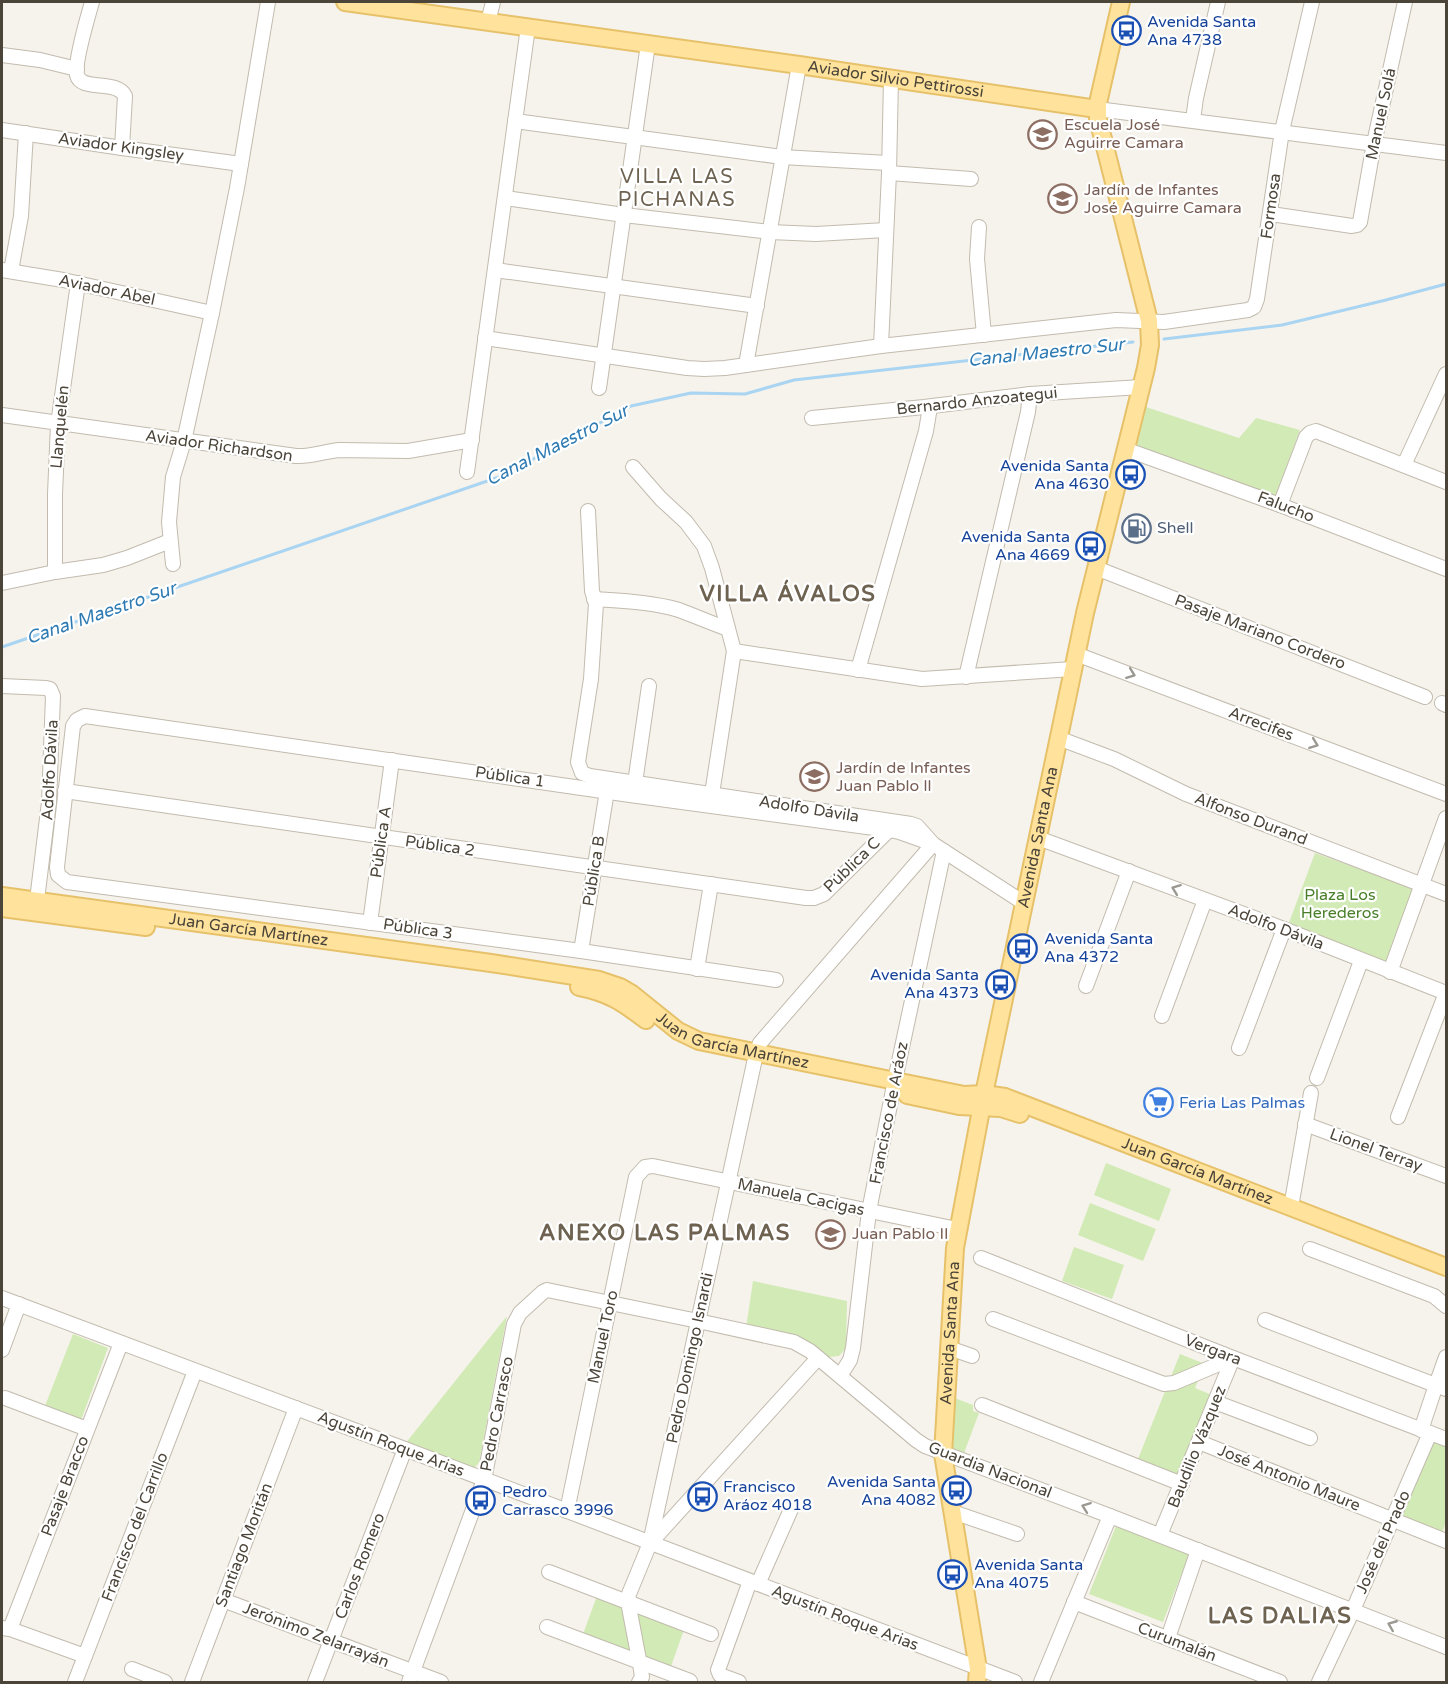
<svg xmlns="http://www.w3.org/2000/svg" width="1448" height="1684" font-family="'Varela Round',sans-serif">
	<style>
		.green { fill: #d2eab5 }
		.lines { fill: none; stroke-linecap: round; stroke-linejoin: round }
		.stream { stroke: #a9d4f2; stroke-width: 3 }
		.minor-casing { stroke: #c2bbae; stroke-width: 16 }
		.major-casing { stroke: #e6c16a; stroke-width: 20 }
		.minor { stroke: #fff; stroke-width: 14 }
		.major { stroke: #ffe39c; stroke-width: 16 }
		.oneway { stroke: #9c9892 }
		.labels { text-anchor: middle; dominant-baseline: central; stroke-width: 4.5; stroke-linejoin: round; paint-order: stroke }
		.transit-label { font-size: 16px; fill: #164399; stroke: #fff; text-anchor: start }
		.street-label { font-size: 16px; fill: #4b4439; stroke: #fff }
		.education-label { font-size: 16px; fill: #785e54; stroke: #fff; text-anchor: start }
		.service-label { font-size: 16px; fill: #4e5e75; stroke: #fff; text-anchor: start }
		.park-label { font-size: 16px; fill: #4a7f2a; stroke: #fff }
		.shop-label { font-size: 16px; fill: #366cbe; stroke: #fff; text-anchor: start }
		.water-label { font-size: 18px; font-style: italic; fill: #2e7ab2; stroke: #fff }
		.quarter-label { font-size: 20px; letter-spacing: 1.5px; fill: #6e6250; stroke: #fff }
		.district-label { font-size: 22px; font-weight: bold; letter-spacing: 1.5px; fill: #6e6250; stroke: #fff }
	</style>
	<rect width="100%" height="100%" fill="#f6f3ec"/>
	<!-- green -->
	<g class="green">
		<polygon points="1140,405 1239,438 1256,418 1300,430 1275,497 1129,446"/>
		<polygon points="1315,853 1417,890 1387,964 1287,928"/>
		<polygon points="1106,1163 1171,1189 1159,1221 1094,1195"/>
		<polygon points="1090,1203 1156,1229 1143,1261 1078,1235"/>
		<polygon points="1074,1247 1124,1265 1112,1299 1062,1281"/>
		<polygon points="753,1281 847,1301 846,1348 839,1356 829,1357 746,1328"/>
		<polygon points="507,1316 479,1463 475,1467 469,1468 405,1444"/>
		<polygon points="73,1334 108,1348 81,1420 45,1406"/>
		<polygon points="1180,1354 1205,1364 1195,1388 1212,1395 1178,1481 1136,1464"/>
		<polygon points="952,1397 973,1405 973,1411 979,1413 964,1453 952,1449"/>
		<polygon points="1434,1442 1446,1447 1446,1522 1442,1533 1402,1515"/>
		<polygon points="1116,1526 1189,1554 1163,1622 1089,1594"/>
		<polygon points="598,1593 623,1604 631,1654 582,1637"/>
		<polygon points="634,1607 685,1627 670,1669 644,1659"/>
	</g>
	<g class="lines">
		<!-- stream -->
		<g class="stream">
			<polyline points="1164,339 1282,325 1386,300 1446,284"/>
			<polyline points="2,647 502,476 631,406 691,393 745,394 794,380 1133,342"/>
		</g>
		<defs>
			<g id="minor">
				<path d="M92 2C88 16 74 63 77 75 81 92 117 79 125 96L122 148"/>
				<polyline points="488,22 493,2"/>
				<polyline points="2,55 40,60 77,69"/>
				<polyline points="1097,109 1446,153"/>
				<polyline points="1193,120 1196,98 1218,2"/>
				<polyline points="515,121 782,157 888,163"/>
				<polyline points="2,130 122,148 241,164"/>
				<polyline points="889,173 971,179"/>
				<polyline points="505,198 624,215 770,232 816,234 886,230"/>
				<polyline points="1271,214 1352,226 1357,225 1360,222 1374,143 1405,2"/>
				<polyline points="979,227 977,259 984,335"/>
				<polyline points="2,270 63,280 212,313"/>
				<polyline points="495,270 757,306"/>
				<polyline points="11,271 21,216 26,133"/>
				<polyline points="485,338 687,368 704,369 725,368 881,346 1116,320 1164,322 1248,310 1254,307 1257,299 1282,131 1312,2"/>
				<polyline points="881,346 889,173 891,79"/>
				<polyline points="746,365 799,65"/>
				<polyline points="599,388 648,44"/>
				<path d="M2 415 296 456C311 457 325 451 340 450L408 451 472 440"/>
				<polyline points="812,418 924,407 1030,394 1141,387"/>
				<polyline points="1125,449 1280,505 1446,569"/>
				<polyline points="1404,465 1446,374"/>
				<polyline points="633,467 661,499 686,522 704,546 712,568 734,651"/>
				<polyline points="467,472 528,27"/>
				<polyline points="1280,505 1306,437 1310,433 1316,431 1446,482"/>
				<polyline points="588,511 592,591 596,604 591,679 578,762 582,773 590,776 911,824 917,826 933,844 1024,903"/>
				<polyline points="173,564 169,522 173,477 184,441 212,313 237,188 268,2"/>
				<polyline points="1096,568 1425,697"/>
				<polyline points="55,572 55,494 58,424 78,283"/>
				<polyline points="2,583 55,572 103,565 127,558 170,541"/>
				<path d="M594 599C622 601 652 602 679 610 695 616 711 623 728 629"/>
				<polyline points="1076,654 1446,794"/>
				<polyline points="858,670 926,431 930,407"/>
				<polyline points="966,677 1028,412 1030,394"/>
				<polyline points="2,686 46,688 50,689 53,696 49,802 37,900"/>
				<polyline points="1442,703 1446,705"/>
				<polyline points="1058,738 1114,759 1186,794 1446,894"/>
				<polyline points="635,783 649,686"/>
				<polyline points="65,791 806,898 814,898 824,894 889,830"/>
				<polyline points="712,794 734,651 922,679 1073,669"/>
				<polyline points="1038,838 1284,929 1446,993"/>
				<polyline points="370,923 392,760"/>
				<polyline points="581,951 607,791"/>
				<polyline points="697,969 711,884"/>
				<polyline points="1390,972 1446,818"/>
				<polyline points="776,980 581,951 67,882 58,875 57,867 73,726 77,720 85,716 630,795 889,830 899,832 933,844"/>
				<polyline points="1086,986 1129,871"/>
				<polyline points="1162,1016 1205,900"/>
				<polyline points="1239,1048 1284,929"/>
				<polyline points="1317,1078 1361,961"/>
				<polyline points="1398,1117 1446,993"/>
				<polyline points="1305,1124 1446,1176"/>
				<polyline points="1291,1207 1311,1093"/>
				<polyline points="1310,1249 1434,1296 1446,1306"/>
				<polyline points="981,1258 1233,1358 1446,1439"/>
				<polyline points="2,1298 405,1449 1015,1682"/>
				<polyline points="993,1319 1164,1384 1174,1383 1219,1364 1223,1354"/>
				<polyline points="1265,1320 1446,1389"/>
				<polyline points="949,1348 972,1356"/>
				<polyline points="2,1350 19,1304"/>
				<polyline points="840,1376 850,1360 853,1348 869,1211 895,1080 944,851"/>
				<polyline points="5,1398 87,1429"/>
				<polyline points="1215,1402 1310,1438"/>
				<polyline points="982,1405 1182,1484"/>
				<polyline points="1421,1430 1436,1385 1446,1357"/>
				<polyline points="1199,1442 1446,1541"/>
				<polyline points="567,1511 636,1177 645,1167 653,1166 957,1229"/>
				<polyline points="953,1512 1017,1534"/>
				<polyline points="1160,1535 1233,1358"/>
				<polyline points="652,1541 818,1358"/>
				<polyline points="549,1572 711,1634"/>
				<polyline points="758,1584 792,1507"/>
				<polyline points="223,1600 441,1682"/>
				<polyline points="1074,1602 1280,1682"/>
				<polyline points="547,1627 690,1681"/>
				<polyline points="2,1628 10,1629 85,1656"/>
				<polyline points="10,1629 121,1343"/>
				<polyline points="1168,1638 1198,1550"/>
				<polyline points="132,1669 165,1682"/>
				<polyline points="75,1682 195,1371"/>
				<polyline points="192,1682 296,1408"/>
				<polyline points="315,1682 405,1449"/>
				<polyline points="409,1682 484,1480 514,1324 520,1313 543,1292 547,1290 698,1321 794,1342 810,1351 916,1440 925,1446 1110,1516 1446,1647"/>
				<polyline points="639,1682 642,1677 641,1670 628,1602 629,1594 650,1543 756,1054 760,1043 933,844"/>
				<polyline points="739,1682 720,1675 718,1670 750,1581"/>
				<polyline points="1041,1682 1110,1516"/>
				<polyline points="1319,1682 1353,1610 1430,1433"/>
			</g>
			<g id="major">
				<path id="s1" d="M345 2 799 65 1097 109"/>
				<path id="s2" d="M2 896 491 963 599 980 620 987 632 994 678 1031 699 1041 964 1095 984 1094 1005 1097 1446 1267"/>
				<polyline points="2,908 146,927"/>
				<path d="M579 987C609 993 622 1002 646 1020"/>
				<polyline points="907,1095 959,1106 1001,1108 1020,1114"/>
				<path id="s3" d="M977 1682 978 1669 943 1454 955 1248 984 1094 1085 613 1146 368 1150 345 1149 321 1098 119V103L1121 2"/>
			</g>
		</defs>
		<!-- minor casing -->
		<use href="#minor" class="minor-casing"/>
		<!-- major casing -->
		<use href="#major" class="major-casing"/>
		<!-- minor -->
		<use href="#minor" class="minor"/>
		<!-- major -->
		<use href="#major" class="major"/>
	</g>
	<!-- one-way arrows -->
	<defs><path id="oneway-chevron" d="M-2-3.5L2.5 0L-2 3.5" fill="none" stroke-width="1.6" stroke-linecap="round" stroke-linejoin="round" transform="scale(1.5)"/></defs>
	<g class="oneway">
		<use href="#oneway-chevron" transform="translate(1131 674) rotate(21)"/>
		<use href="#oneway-chevron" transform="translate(1314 744) rotate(21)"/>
		<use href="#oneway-chevron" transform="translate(1176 889) rotate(-159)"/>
		<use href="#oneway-chevron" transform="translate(1086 1507) rotate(-160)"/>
		<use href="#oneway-chevron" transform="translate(1392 1625) rotate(-158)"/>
	</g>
	<!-- icons -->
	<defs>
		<symbol id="bus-ring" viewBox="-11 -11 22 22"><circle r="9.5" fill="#fff" stroke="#1a4fb4" stroke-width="1.5"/><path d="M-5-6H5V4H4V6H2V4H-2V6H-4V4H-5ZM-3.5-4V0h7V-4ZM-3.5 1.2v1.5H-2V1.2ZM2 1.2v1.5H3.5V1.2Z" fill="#1a4fb4"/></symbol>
		<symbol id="school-ring" viewBox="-11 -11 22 22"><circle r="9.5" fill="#fff" stroke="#8d6e63" stroke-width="1.5"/><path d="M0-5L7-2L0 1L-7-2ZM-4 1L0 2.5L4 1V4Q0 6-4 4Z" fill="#8d6e63"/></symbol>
		<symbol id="fuel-ring" viewBox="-11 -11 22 22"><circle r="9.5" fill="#fff" stroke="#5c6f8a" stroke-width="1.5"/><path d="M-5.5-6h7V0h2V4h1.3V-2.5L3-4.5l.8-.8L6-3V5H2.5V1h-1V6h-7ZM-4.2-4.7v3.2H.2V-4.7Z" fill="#5c6f8a"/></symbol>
		<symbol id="supermarket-ring" viewBox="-11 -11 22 22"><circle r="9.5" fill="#fff" stroke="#3f7fe0" stroke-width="1.5"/><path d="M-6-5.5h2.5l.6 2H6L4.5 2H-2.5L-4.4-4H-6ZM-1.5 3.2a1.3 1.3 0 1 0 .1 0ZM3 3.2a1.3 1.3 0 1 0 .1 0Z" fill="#3f7fe0"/></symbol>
	</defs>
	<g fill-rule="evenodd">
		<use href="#bus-ring" x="1110" y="14" width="33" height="33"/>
		<use href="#school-ring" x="1026" y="118" width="33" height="33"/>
		<use href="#school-ring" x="1046" y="182" width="33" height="33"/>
		<use href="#bus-ring" x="1114" y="458" width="33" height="33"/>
		<use href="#fuel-ring" x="1120" y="512" width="33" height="33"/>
		<use href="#bus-ring" x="1074" y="530" width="33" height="33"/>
		<use href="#school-ring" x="798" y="760" width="33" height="33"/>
		<use href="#bus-ring" x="1006" y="932" width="33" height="33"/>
		<use href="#bus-ring" x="984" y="968" width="33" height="33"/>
		<use href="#supermarket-ring" x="1142" y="1086" width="33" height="33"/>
		<use href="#school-ring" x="814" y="1218" width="33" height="33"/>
		<use href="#bus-ring" x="940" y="1474" width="33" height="33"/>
		<use href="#bus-ring" x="686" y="1480" width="33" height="33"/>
		<use href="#bus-ring" x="464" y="1484" width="33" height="33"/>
		<use href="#bus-ring" x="936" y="1558" width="33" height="33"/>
	</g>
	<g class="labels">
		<!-- transit labels -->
		<g class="transit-label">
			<text x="1147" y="22">Avenida Santa<tspan x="1147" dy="18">Ana 4738</tspan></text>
			<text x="1109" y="466" text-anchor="end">Avenida Santa<tspan x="1109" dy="18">Ana 4630</tspan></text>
			<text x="1070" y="537" text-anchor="end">Avenida Santa<tspan x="1070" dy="18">Ana 4669</tspan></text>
			<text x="1044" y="939">Avenida Santa<tspan x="1044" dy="18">Ana 4372</tspan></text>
			<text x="979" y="975" text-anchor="end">Avenida Santa<tspan x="979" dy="18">Ana 4373</tspan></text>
			<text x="936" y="1482" text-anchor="end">Avenida Santa<tspan x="936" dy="18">Ana 4082</tspan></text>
			<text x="723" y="1487">Francisco<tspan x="723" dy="18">Aráoz 4018</tspan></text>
			<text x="502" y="1492">Pedro<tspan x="502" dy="18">Carrasco 3996</tspan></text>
			<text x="974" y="1565">Avenida Santa<tspan x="974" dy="18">Ana 4075</tspan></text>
		</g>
		<!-- street labels -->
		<g class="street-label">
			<text stroke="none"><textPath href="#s1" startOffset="556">Aviador Silvio Pettirossi</textPath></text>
			<text transform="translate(1381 114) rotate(-78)">Manuel Solá</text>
			<text transform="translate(121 147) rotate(8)">Aviador Kingsley</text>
			<text transform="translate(1271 206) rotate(-82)">Formosa</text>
			<text transform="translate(107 290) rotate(12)">Aviador Abel</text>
			<text transform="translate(977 401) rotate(-6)">Bernardo Anzoategui</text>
			<text transform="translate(60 427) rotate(-85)">Llanquelén</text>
			<text transform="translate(219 446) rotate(8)">Aviador Richardson</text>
			<text transform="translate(1286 507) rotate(21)">Falucho</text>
			<text transform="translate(1260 632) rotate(21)">Pasaje Mariano Cordero</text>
			<text transform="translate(1261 724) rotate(21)">Arrecifes</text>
			<text transform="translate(50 770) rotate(-87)">Adolfo Dávila</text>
			<text transform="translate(510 777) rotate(8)">Pública 1</text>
			<text transform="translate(809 809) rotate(9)">Adolfo Dávila</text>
			<text transform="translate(1251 819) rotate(21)">Alfonso Durand</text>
			<text stroke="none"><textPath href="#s3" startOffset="856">Avenida Santa Ana</textPath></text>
			<text transform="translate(381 842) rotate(-82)">Pública A</text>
			<text transform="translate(440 846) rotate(8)">Pública 2</text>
			<text transform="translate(852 865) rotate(-44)">Pública C</text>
			<text transform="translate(594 871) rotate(-81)">Pública B</text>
			<text transform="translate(1276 927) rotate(21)">Adolfo Dávila</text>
			<text transform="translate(418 929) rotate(8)">Pública 3</text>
			<text stroke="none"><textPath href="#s2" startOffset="249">Juan García Martínez</textPath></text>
			<text stroke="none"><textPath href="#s2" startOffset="753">Juan García Martínez</textPath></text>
			<text transform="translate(889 1113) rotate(-79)">Francisco de Aráoz</text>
			<text transform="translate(1376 1150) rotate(20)">Lionel Terray</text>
			<text stroke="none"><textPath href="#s2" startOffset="1239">Juan García Martínez</textPath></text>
			<text transform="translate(801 1197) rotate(12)">Manuela Cacigas</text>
			<text stroke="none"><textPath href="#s3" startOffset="352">Avenida Santa Ana</textPath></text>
			<text transform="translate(603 1337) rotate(-78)">Manuel Toro</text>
			<text transform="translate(1213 1350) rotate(21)">Vergara</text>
			<text transform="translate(690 1358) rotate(-78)">Pedro Domingo Isnardi</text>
			<text transform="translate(497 1414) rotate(-79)">Pedro Carrasco</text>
			<text transform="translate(391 1444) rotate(21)">Agustín Roque Arias</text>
			<text transform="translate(1197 1447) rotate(-68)">Baudilio Vázquez</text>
			<text transform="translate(990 1470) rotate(21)">Guardia Nacional</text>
			<text transform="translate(1289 1478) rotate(22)">José Antonio Maure</text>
			<text transform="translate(65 1486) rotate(-69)">Pasaje Bracco</text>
			<text transform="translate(135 1527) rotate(-69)">Francisco del Carrillo</text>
			<text transform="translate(1383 1542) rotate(-66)">José del Prado</text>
			<text transform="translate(244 1545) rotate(-69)">Santiago Moritán</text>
			<text transform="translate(360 1566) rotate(-69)">Carlos Romero</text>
			<text transform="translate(845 1618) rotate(21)">Agustín Roque Arias</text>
			<text transform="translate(316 1635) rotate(21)">Jerónimo Zelarrayán</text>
			<text transform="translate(1177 1642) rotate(21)">Curumalán</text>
		</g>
		<!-- education labels -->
		<g class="education-label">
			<text x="1064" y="125">Escuela José<tspan x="1064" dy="18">Aguirre Camara</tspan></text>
			<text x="1084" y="190">Jardín de Infantes<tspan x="1084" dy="18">José Aguirre Camara</tspan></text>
			<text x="836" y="768">Jardín de Infantes<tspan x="836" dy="18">Juan Pablo ll</tspan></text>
			<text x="852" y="1234">Juan Pablo II</text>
		</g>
		<!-- service labels -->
		<g class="service-label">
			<text x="1157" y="528">Shell</text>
		</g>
		<!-- park labels -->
		<g class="park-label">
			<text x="1340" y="895">Plaza Los<tspan x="1340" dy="18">Herederos</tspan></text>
		</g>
		<!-- shop labels -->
		<g class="shop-label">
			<text x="1179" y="1103">Feria Las Palmas</text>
		</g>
		<!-- water labels -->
		<g class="water-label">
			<text transform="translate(1046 352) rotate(-6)">Canal Maestro Sur</text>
			<text transform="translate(557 445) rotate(-27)">Canal Maestro Sur</text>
			<text transform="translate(101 613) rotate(-19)">Canal Maestro Sur</text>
		</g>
		<!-- quarter labels -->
		<g class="quarter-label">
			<text x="677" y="177">VILLA LAS<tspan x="677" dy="23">PICHANAS</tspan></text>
		</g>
		<!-- district labels -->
		<g class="district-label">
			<text x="788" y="594">VILLA ÁVALOS</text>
			<text x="665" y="1233">ANEXO LAS PALMAS</text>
			<text x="1280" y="1616">LAS DALIAS</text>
		</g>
	</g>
	<!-- border -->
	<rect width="1448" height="1684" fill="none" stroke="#4b4439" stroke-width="6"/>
</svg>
